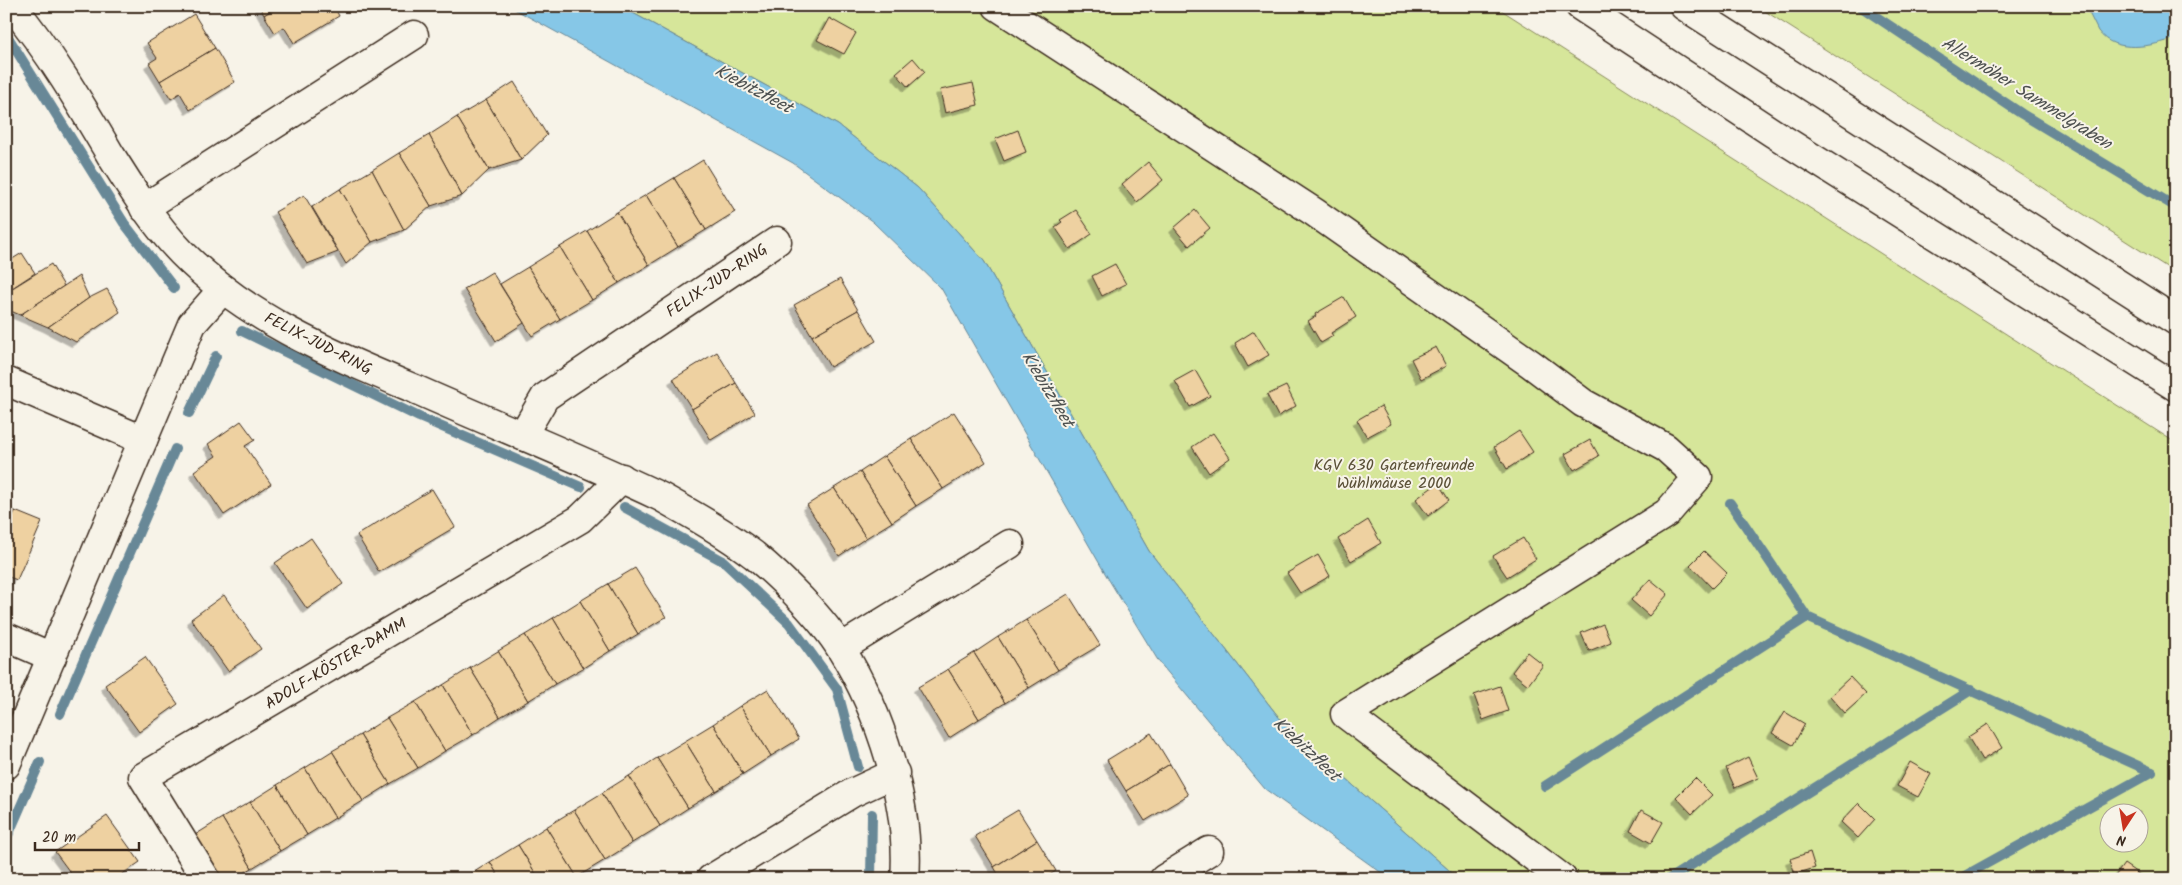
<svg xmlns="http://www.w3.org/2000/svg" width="2182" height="885" font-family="Kalam,sans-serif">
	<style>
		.green { fill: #d6e69a; stroke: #88885c; fill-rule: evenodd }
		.water { fill: #86c7e7; stroke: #688897 }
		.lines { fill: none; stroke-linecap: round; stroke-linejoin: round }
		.stream { stroke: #688897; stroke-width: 10 }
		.building { fill: #eed1a1; stroke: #3b2a1e; filter: url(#shadow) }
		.minor-casing { stroke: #3b2a1e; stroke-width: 31 }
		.highway-casing { stroke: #3b2a1e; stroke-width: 31 }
		.minor { stroke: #f7f3e8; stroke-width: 28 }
		.highway { stroke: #f7f3e8; stroke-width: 28 }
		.labels { text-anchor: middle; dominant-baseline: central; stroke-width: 4; stroke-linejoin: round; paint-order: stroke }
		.street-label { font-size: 16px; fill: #3b2a1e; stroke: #f7f3e8 }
		.park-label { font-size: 16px; fill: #5a5037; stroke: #f7f3e8 }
		.water-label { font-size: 18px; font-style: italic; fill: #4e5150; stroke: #f7f3e8 }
	</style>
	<defs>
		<filter id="shadow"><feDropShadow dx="-4.5" dy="4.5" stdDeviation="0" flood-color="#0004"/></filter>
	</defs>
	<rect width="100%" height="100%" fill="#f7f3e8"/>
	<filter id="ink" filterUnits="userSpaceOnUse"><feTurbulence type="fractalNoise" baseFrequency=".02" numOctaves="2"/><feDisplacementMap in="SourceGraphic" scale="10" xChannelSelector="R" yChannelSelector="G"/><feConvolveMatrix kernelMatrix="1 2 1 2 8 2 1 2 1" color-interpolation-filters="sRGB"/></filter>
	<g filter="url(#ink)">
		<!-- green -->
		<g class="green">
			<path d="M620 6H1495L2176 443V879H1459L1285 725 1149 551 984 261 918 188 838 125ZM2110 812H2140V842H2110Z"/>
			<polygon points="1757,6 2176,6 2176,273"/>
		</g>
		<!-- water -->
		<g class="water">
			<polygon points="509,6 620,6 838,125 918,188 984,261 1149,551 1285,725 1459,879 1390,879 1265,789 1159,662 1109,580 941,288 873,222 793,163"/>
			<path d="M2088 6H2176V38C2153 46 2115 55 2098 31 2094 24 2091 16 2087 9Z"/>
		</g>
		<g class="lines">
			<!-- stream -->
			<g class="stream">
				<polyline points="1860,6 2022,114 2176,207"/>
				<polyline points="6,34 124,223 174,288"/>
				<polyline points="242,331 419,417 581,487"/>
				<polyline points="189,413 216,356"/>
				<polyline points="1730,503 1807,617 2152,772"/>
				<polyline points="624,507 723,561 789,623 837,689 858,767"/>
				<polyline points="60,714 175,449"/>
				<polyline points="1545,786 1807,617"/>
				<polyline points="6,840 40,762"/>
				<polyline points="871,879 872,814"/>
				<polyline points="1669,879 1971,690"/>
				<polyline points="1959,879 2152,772"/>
			</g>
		</g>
		<!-- building -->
		<g class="building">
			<polygon points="259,6 279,6 264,15"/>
			<polygon points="279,6 334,6 339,16 294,43 284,27 275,33 264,15"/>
			<polygon points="194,14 215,48 160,81 149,63 157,58 147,43"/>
			<polygon points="829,18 856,33 844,54 817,40"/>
			<polygon points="215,48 235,82 190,110 180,93 171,99 160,81"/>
			<polygon points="913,58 925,72 908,87 896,73"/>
			<polygon points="514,82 547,135 521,160 486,100"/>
			<polygon points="973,83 978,105 945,113 940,90"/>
			<polygon points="486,100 521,160 489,170 457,117"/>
			<polygon points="457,117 489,170 462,196 429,135"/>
			<polygon points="1018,130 1026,152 1004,161 995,139"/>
			<polygon points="429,135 462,196 431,206 399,153"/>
			<polygon points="399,153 431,206 404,230 372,170"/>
			<polygon points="703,160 735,212 706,230 674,178"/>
			<polygon points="1148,162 1163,180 1137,202 1122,184"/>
			<polygon points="372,170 404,230 372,242 340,189"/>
			<polygon points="674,178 706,230 678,247 646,195"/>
			<polygon points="340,189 372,242 346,264 312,207"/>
			<polygon points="304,195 338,252 307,264 275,212"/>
			<polygon points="646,195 678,247 649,265 617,212"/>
			<polygon points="1076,210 1092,234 1070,249 1055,227 1062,222 1060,220"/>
			<polygon points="1195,210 1210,228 1189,246 1174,228"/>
			<polygon points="617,212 649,265 619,283 587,231"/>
			<polygon points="587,231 619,283 592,300 560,247"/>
			<polygon points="560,247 592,300 560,319 528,267"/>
			<polygon points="22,253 35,273 6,292 6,263"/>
			<polygon points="51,264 64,286 20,315 6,309 6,292"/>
			<polygon points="1115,264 1126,284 1102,296 1092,276"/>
			<polygon points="528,267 560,319 532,336 500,284"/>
			<polygon points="492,272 524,323 496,341 464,289"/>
			<polygon points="79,276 89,298 48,327 20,315"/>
			<polygon points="840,279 858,310 812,336 794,305"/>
			<polygon points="107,289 120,312 76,342 48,327 89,298"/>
			<polygon points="1344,297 1356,317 1331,333 1333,336 1321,343 1308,321 1316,316 1315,314"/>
			<polygon points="858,310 876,341 830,367 812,336"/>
			<polygon points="1254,331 1269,355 1248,367 1235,343"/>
			<polygon points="1436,347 1446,366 1421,379 1411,359"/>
			<polygon points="717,352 736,383 692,409 673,379"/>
			<polygon points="1195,370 1210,396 1190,407 1175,381"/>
			<polygon points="736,383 755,413 711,440 692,409"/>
			<polygon points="1286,386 1296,406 1278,416 1267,395"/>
			<polygon points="1381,406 1391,424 1367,437 1357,420"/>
			<polygon points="954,412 986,462 943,489 911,439"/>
			<polygon points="241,421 255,440 245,446 271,484 224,515 194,471 216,456 208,444"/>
			<polygon points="1519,431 1533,452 1507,469 1494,447"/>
			<polygon points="1213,433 1230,458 1209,473 1192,447"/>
			<polygon points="911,439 943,489 916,506 884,456"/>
			<polygon points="1590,440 1599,456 1574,470 1565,454"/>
			<polygon points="884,456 916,506 892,522 860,472"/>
			<polygon points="860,472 892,522 866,538 834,488"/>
			<polygon points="1438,483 1449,500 1428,516 1416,499"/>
			<polygon points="834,488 866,538 839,556 807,505"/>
			<polygon points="432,489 455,527 379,572 357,535"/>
			<polygon points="6,507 15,511 6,532"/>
			<polygon points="15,511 42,522 17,580 6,576 6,532"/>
			<polygon points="1368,520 1381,543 1351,561 1338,539"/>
			<polygon points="311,538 343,584 307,609 275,563"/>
			<polygon points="1523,538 1536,559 1507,577 1493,556"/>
			<polygon points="1704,551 1727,573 1712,588 1690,565"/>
			<polygon points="1318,555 1330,576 1300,593 1287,573"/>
			<polygon points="635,568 666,617 638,634 608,584"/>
			<polygon points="1650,579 1668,594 1649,616 1631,600"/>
			<polygon points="608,584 638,634 610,651 580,601"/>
			<polygon points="1068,594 1100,645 1058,670 1026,620"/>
			<polygon points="224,595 261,649 228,671 191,619"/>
			<polygon points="580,601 610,651 583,668 553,618"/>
			<polygon points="553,618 583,668 555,684 525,635"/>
			<polygon points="1026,620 1058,670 1029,688 998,637"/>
			<polygon points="1603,624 1611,642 1589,651 1581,633"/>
			<polygon points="525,635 555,684 528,701 498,651"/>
			<polygon points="998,637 1029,688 1005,703 974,653"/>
			<polygon points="498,651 528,701 500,717 470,668"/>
			<polygon points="1527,652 1543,665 1528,685 1512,672"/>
			<polygon points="974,653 1005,703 979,719 948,669"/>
			<polygon points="145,657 178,704 139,732 105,685"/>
			<polygon points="470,668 500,717 473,735 443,685"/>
			<polygon points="948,669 979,719 949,738 918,687"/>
			<polygon points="1850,677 1866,694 1845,713 1830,696"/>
			<polygon points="443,685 473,735 445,751 415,702"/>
			<polygon points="1500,686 1508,711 1483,720 1474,695"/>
			<polygon points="768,689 799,739 771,756 740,706"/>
			<polygon points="415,702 445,751 418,768 387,718"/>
			<polygon points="740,706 771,756 743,774 713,724"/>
			<polygon points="1785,712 1805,724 1793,745 1772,733"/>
			<polygon points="387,718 418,768 390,784 360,735"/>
			<polygon points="713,724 743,774 716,791 685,741"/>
			<polygon points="1988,724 2002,748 1982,760 1968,737"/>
			<polygon points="1151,733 1170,764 1126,791 1107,760"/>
			<polygon points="360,735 390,784 363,801 332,751"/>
			<polygon points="685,741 716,791 688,808 657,758"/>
			<polygon points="332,751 363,801 335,818 305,768"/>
			<polygon points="1748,757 1758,778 1735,788 1726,768"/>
			<polygon points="657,758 688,808 660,826 629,776"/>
			<polygon points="1910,762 1931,774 1918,797 1897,786"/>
			<polygon points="1170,764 1188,795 1145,821 1126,791"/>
			<polygon points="305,768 335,818 307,835 277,785"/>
			<polygon points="629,776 660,826 632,843 602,793"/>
			<polygon points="1695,778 1712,795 1692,814 1676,797"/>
			<polygon points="277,785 307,835 280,851 250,802"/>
			<polygon points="602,793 632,843 605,860 574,810"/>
			<polygon points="250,802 280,851 252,868 222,818"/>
			<polygon points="1859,803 1875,819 1858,838 1841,822"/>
			<polygon points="574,810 605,860 577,877 546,827"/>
			<polygon points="1018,810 1037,840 994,867 975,836"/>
			<polygon points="1641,810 1663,822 1651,843 1630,831"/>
			<polygon points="107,816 140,862 115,879 75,879 55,852"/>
			<polygon points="222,818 252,868 234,879 221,879 195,835"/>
			<polygon points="546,827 577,877 574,879 539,879 518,845"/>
			<polygon points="1037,840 1056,871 1043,879 1001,879 994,867"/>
			<polygon points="518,845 539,879 500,879 490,862"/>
			<polygon points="1810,852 1815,868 1795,874 1790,859"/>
			<polygon points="490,862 500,879 463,879"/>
			<polygon points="2124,864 2143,877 2141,879 2113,879"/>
		</g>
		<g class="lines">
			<defs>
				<g id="minor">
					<path d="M12 6C50 52 80 103 110 154 132 189 153 223 182 253 248 320 332 354 417 390 498 426 581 459 661 497 693 515 725 533 754 555 781 577 823 619 841 649 880 711 911 805 905 879"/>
					<polyline points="997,6 1314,212 1531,364 1583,403 1666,448 1698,477 1667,513 1345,714 1563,879"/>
					<polyline points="144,208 414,35"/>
					<polyline points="6,381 143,440"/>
					<polyline points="522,436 545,397 777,241"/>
					<polyline points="6,637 52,657"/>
					<polyline points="841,648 1010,544"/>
					<polyline points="6,765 192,324 223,289"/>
					<polyline points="206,879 143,777 580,519 622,478"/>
					<polyline points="711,879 852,793 895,773"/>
					<polyline points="1164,879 1209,851"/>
				</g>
				<g id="highway">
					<polyline points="1580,6 1773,133 2176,387"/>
					<polyline points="1684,6 2176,321"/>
				</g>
			</defs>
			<!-- minor casing -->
			<use href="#minor" class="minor-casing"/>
			<!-- highway casing -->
			<use href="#highway" class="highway-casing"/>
			<!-- minor -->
			<use href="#minor" class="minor"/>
			<!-- highway -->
			<use href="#highway" class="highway"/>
		</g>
	</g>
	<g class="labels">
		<!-- street labels -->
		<g class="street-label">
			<text transform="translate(717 281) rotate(-34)">FELIX-JUD-RING</text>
			<text transform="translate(318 344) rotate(27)">FELIX-JUD-RING</text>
			<text transform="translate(336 664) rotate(-31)">ADOLF-KÖSTER-DAMM</text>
		</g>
		<!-- park labels -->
		<g class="park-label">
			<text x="1394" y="465">KGV 630 Gartenfreunde<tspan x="1394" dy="18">Wühlmäuse 2000</tspan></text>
		</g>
		<!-- water labels -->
		<g class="water-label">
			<text transform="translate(753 90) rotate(28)">Kiebitzfleet</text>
			<text transform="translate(2026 94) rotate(32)">Allermöher Sammelgraben</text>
			<text transform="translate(1047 390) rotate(59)">Kiebitzfleet</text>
			<text transform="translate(1306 750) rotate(43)">Kiebitzfleet</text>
		</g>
	</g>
	<!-- margin -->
	<rect width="2182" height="885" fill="none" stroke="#f7f3e8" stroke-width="25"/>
	<rect x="12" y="12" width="2157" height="860" fill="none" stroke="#3b2a1e" stroke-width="2" filter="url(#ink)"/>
	<!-- north arrow -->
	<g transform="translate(2124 828) rotate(192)"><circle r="24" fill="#f7f3e8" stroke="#aca397"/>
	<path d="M0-4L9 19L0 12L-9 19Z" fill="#c8321e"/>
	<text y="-8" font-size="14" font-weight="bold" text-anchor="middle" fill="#3b2a1e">N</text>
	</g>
	<!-- scale -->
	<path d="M35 842v8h104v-8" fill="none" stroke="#3b2a1e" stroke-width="2.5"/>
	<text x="42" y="842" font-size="15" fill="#3b2a1e" stroke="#f7f3e8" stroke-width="4" paint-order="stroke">20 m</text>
</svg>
